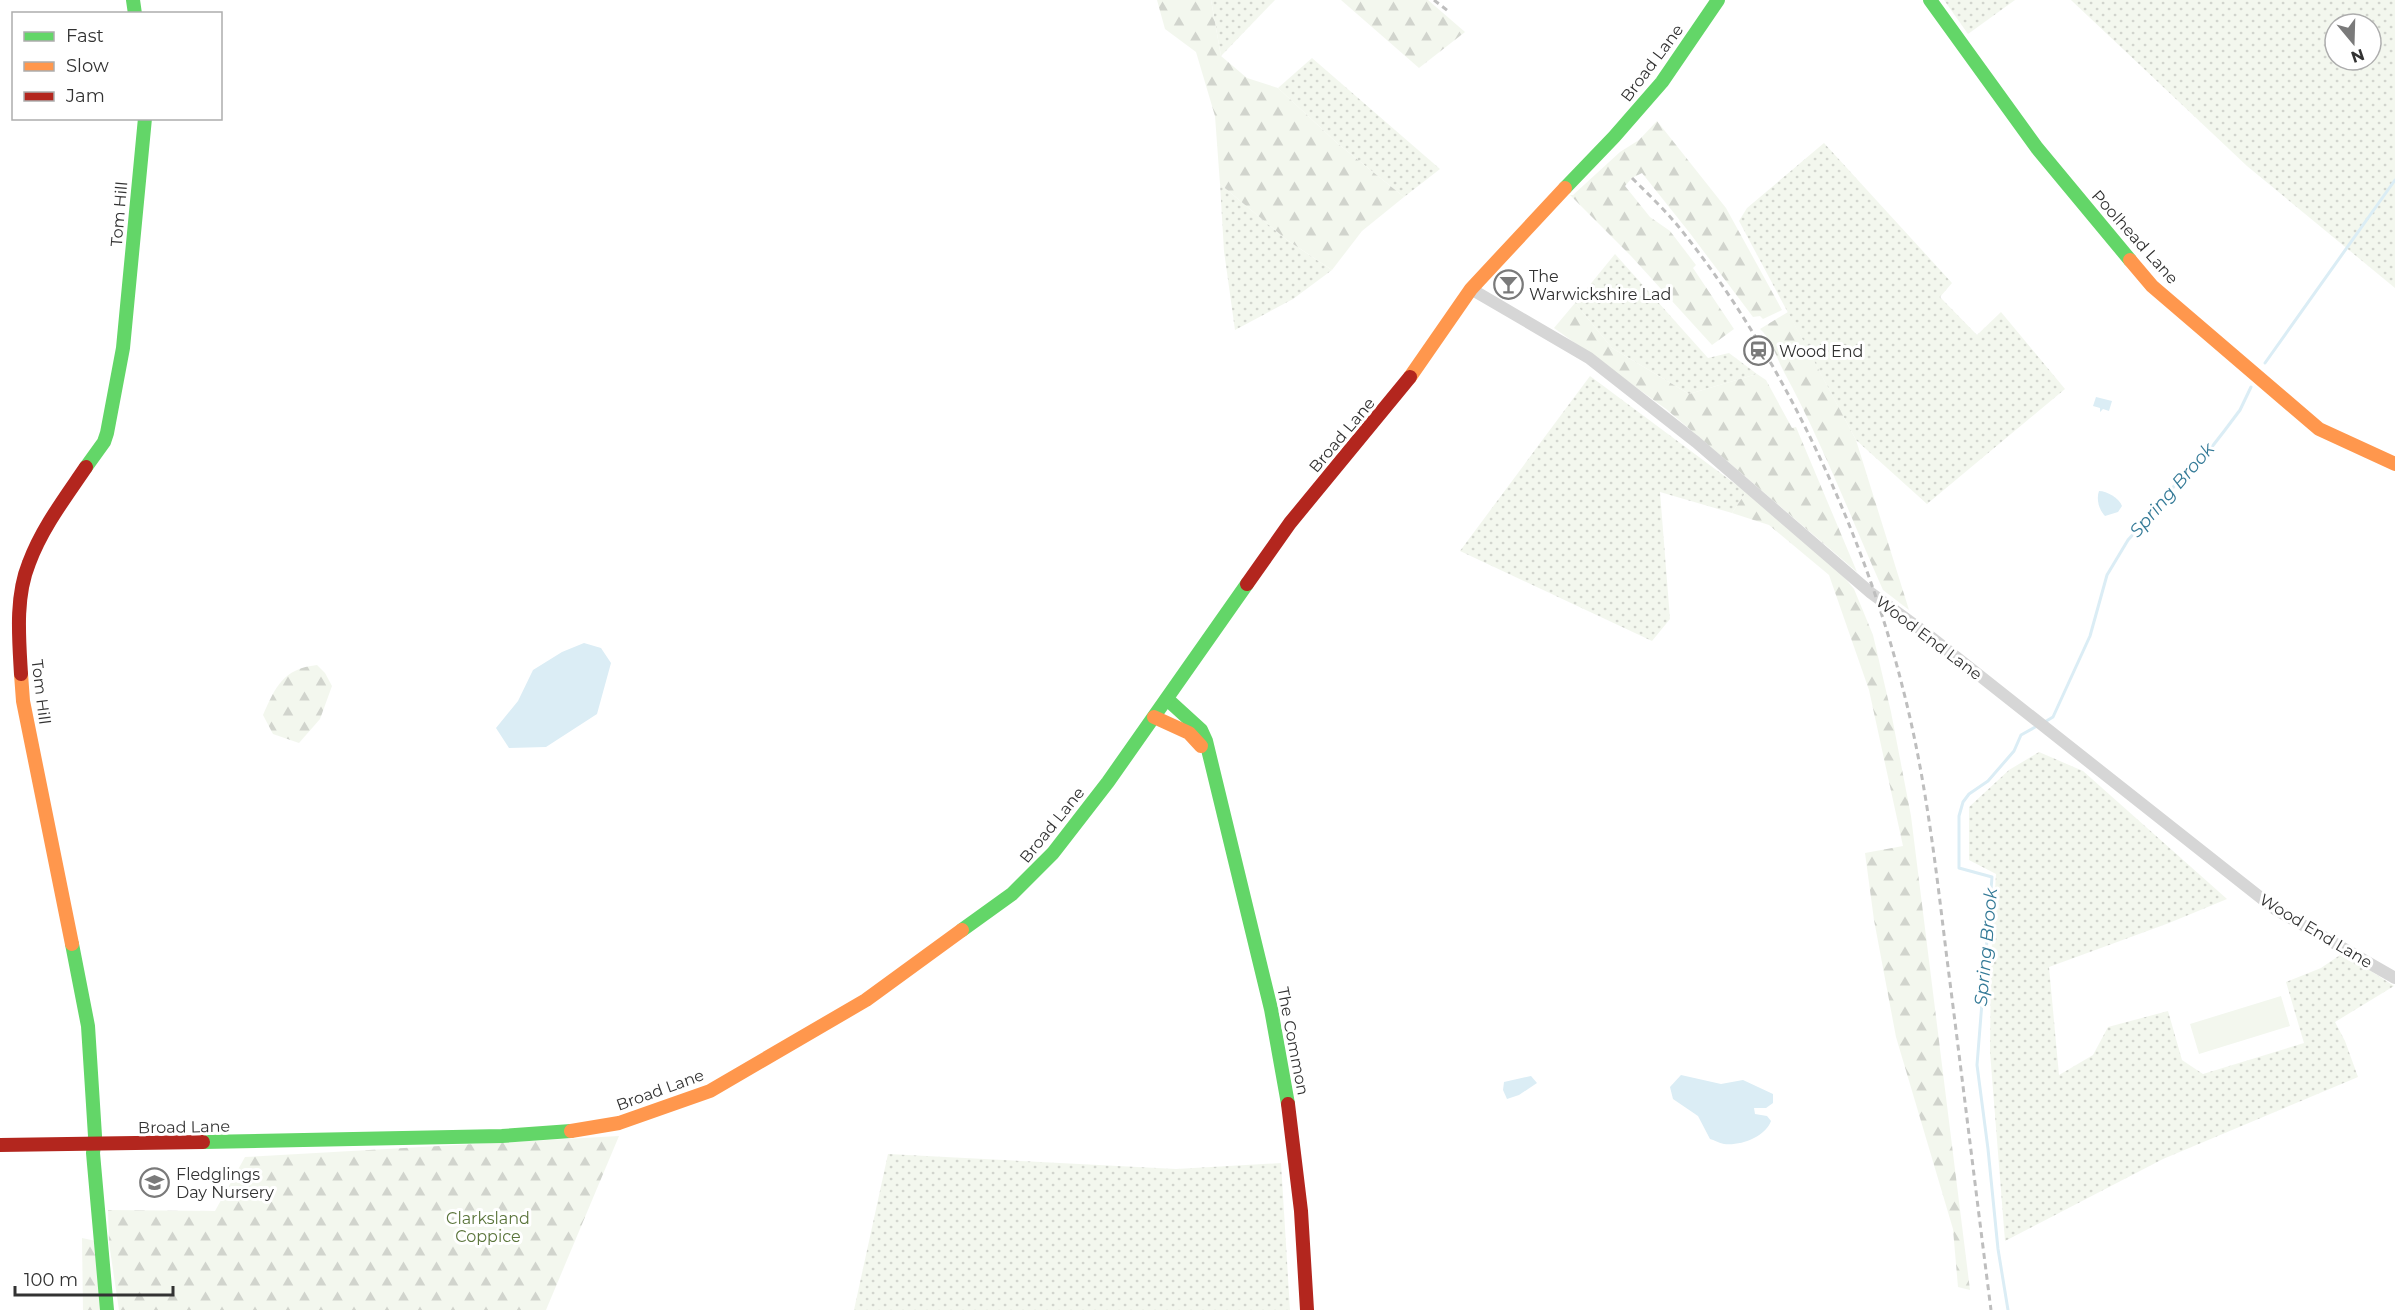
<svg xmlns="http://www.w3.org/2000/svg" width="2395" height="1310" font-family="Montserrat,sans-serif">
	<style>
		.grass { fill: url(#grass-dots); fill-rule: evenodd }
		.forest { fill: url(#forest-firs) }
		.pitch { fill: #f3f7ee }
		.water { fill: #dbedf5 }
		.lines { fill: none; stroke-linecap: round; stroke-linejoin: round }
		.stream { stroke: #dbedf5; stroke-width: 3 }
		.street { stroke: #d6d6d6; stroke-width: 12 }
		.fast { stroke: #63d668; stroke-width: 14 }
		.slow { stroke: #ff974d; stroke-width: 14 }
		.jam { stroke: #b3261e; stroke-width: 14 }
		.rail { stroke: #bebebe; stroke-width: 3; stroke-dasharray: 6 4.5; stroke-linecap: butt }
		.labels { text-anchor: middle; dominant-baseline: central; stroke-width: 6; stroke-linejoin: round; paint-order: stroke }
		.street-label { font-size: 16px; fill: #323232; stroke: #fff }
		.poi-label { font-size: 16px; fill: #323232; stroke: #fff; text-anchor: start }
		.park-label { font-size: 16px; fill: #5a743a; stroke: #fff }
		.water-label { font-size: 18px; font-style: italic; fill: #347a97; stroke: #fff }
	</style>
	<defs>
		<pattern id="grass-dots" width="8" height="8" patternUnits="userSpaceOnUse" patternTransform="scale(1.5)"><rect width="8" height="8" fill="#f3f7ee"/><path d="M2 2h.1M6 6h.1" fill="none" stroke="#d1d4cd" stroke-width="1.8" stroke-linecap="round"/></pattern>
		<pattern id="forest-firs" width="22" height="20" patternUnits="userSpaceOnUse" patternTransform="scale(1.5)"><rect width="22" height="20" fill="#f3f7ee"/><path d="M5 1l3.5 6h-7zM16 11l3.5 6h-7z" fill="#d1d4cd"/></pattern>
	</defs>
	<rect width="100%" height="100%" fill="#fff"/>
	<!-- grass -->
	<g class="grass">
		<polygon points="1211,0 1275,0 1221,56"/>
		<polygon points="1944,0 2015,0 1968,34"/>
		<path d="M2071 0H2395V288L2247 166ZM2335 24H2371V60H2335Z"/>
		<polygon points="1312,58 1440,169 1404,197 1337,143 1278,88"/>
		<polygon points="1824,143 1952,283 1940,297 1977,335 2001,312 2065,389 1927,504 1856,440 1739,221 1747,208"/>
		<polygon points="1220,184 1287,240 1332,270 1293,299 1235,330 1224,251"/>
		<polygon points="1615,254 1708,358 1729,353 1757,374 1689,394 1612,348 1575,303"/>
		<polygon points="1590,376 1746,492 1732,513 1660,492 1670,619 1652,641 1460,551"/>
		<polygon points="2039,752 2083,771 2227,899 2169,923 2049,967 2059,1075 2093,1055 2108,1027 2168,1011 2182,1060 2203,1074 2304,1043 2286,982 2321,968 2343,953 2394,986 2335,1022 2345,1041 2358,1077 2163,1159 2005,1241 1990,1052 1991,959 1996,874 1969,860 1969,807 2009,770"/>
		<polygon points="888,1154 1176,1169 1281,1163 1290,1310 854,1310"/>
	</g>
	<!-- forest -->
	<g class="forest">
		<polygon points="1157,0 1211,0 1221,56 1247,78 1278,88 1337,143 1404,197 1362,231 1332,270 1287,240 1220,184 1215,116 1196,52 1165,29"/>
		<polygon points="1341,0 1428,0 1465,32 1419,68"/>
		<polygon points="1657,121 1726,208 1782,310 1763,319 1760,316 1753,317 1689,232 1642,173 1632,178 1625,186 1650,217 1670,231 1696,265 1693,268 1734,329 1712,345 1631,256 1570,195 1573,195 1620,152 1639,140"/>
		<polygon points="1575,303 1612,348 1689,394 1757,374 1766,380 1792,428 1796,427 1857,572 1666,409 1554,328"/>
		<path d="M1788 312 1856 440 1909 610 1883 590C1851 518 1822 442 1784 372 1776 357 1772 340 1760 329Z"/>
		<polygon points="1746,492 1829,559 1854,589 1873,635 1891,712 1911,816 1970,1290 1958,1287 1953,1229 1896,1037 1874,920 1865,853 1903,846 1869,690 1829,575 1769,525 1732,513"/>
		<path d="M317 665 325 673 332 686 320 719 299 743 273 734 263 715C276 686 283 669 317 665Z"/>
		<polygon points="619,1136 546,1310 119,1310 109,1243 108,1210 215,1211 245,1157"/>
		<polygon points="82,1238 96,1241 101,1310 83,1310"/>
	</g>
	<!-- pitch -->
	<polygon class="pitch" points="2281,996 2290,1026 2199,1054 2190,1024"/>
	<!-- water -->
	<g class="water">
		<polygon points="2096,397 2112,401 2109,411 2103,409 2100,412 2100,408 2093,406"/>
		<path d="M2099 491C2107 491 2119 498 2122 506L2118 512 2105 516C2099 510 2096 499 2099 491Z"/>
		<polygon points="584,643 601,648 611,663 597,714 546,747 509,748 496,728 518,701 533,670 562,652"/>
		<path d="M1681 1075 1721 1084 1743 1080 1773 1094V1103L1766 1108H1754L1755 1114 1767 1116 1771 1121C1765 1137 1741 1146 1724 1144 1719 1143 1714 1140 1710 1139L1698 1116 1673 1099 1670 1087Z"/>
		<polygon points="1531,1076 1537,1083 1519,1095 1507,1099 1503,1090 1504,1082"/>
	</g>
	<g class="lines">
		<!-- stream -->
		<g class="stream">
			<polyline points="2265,363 2395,180"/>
			<polyline points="2043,723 2053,717 2090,636 2107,575 2128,540 2164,500 2190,464 2211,448 2225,430 2240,410 2251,387"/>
			<polyline points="2008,1310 1998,1249 1988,1149 1977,1065 1992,877 1959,868 1959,816 1963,802 1969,794 1988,781 2014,751 2021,735 2037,726"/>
		</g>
		<!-- street -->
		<polyline class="street" points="1471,289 1589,358 1696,442 1871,593 1927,634 2275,909 2395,978"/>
		<!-- fast -->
		<g class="fast">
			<polyline points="133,0 135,14"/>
			<polyline points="1930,0 2037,148 2130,260"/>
			<polyline points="1565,188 1614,137 1662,82 1718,0"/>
			<polyline points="86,467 104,442 107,433 123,348 145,118"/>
			<polyline points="1167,699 1201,730 1206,741 1271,1009 1288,1104"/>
			<polyline points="962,930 1012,894 1053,853 1108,782 1247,584"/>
			<polyline points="72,944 88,1026 95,1136 93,1153 107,1310"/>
			<polyline points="203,1142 502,1136 571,1131"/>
		</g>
		<!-- slow -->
		<g class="slow">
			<polyline points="2130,260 2152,286 2319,429 2395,464"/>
			<polyline points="1410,377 1471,289 1565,188"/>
			<polyline points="21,674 23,701 72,944"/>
			<polyline points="1154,717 1189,733 1201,746"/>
			<polyline points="571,1131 619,1123 710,1091 866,1000 962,930"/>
		</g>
		<!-- jam -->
		<g class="jam">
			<polyline points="1247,584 1290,523 1410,377"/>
			<path d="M21 674C19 639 15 597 29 563 42 528 65 498 86 467"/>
			<polyline points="1288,1104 1301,1211 1307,1310"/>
			<polyline points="0,1145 203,1142"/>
		</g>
		<!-- rail -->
		<g class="rail">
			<polyline points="1434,0 1448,11"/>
			<path d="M1632 178C1648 194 1664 209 1678 226 1781 353 1864 532 1903 689 1926 778 1936 869 1947 959 1962 1076 1976 1193 1991 1310"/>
		</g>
	</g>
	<!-- icons -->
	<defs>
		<symbol id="bar-ring" viewBox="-11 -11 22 22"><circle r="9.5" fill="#fff" stroke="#7a7a7a" stroke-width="1.5"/><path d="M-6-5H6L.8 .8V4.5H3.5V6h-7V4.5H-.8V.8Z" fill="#7a7a7a"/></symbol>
		<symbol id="station-ring" viewBox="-11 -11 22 22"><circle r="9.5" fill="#fff" stroke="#7a7a7a" stroke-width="1.5"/><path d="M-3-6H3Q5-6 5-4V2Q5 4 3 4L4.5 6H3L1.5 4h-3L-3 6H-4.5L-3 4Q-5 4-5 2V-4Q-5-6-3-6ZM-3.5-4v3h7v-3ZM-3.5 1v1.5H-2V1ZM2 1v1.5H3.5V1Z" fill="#7a7a7a"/></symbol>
		<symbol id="school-ring" viewBox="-11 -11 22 22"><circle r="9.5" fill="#fff" stroke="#7a7a7a" stroke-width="1.5"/><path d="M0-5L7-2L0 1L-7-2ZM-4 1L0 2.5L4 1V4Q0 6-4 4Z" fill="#7a7a7a"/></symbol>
	</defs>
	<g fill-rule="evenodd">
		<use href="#bar-ring" x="1492" y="268" width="33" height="33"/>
		<use href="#station-ring" x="1742" y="334" width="33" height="33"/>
		<use href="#school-ring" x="138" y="1166" width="33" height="33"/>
	</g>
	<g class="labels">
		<!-- street labels -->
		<g class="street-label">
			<text transform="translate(1652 63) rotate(-53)">Broad Lane</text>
			<text transform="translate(119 214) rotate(-85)">Tom Hill</text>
			<text transform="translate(2135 237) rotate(48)">Poolhead Lane</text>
			<text transform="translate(1342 435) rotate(-50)">Broad Lane</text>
			<text transform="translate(1929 638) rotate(37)">Wood End Lane</text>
			<text transform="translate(41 692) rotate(83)">Tom Hill</text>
			<text transform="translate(1052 825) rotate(-51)">Broad Lane</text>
			<text transform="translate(2316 931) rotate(31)">Wood End Lane</text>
			<text transform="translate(1293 1041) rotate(79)">The Common</text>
			<text transform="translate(660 1090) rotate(-20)">Broad Lane</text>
			<text transform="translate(184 1127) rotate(-1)">Broad Lane</text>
		</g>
		<!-- poi labels -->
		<g class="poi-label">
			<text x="1529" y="276">The<tspan x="1529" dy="18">Warwickshire Lad</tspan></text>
			<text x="1779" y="351">Wood End</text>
			<text x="176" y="1174">Fledglings<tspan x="176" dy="18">Day Nursery</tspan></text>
		</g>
		<!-- park labels -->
		<g class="park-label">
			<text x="488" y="1218">Clarksland<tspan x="488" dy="18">Coppice</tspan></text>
		</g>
		<!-- water labels -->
		<g class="water-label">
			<text transform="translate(2172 490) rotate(-49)">Spring Brook</text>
			<text transform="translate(1986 947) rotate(-85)">Spring Brook</text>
		</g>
	</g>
	<!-- legend -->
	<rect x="12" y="12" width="210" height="108" fill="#ffffff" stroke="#adadad" stroke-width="1.5"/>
	<rect x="24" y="32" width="30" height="9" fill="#63d668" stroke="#adadad" stroke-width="1.5"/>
	<text x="66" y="42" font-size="18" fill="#323232">Fast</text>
	<rect x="24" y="62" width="30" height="9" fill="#ff974d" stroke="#adadad" stroke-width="1.5"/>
	<text x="66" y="72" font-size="18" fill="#323232">Slow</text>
	<rect x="24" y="92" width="30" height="9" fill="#b3261e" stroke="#adadad" stroke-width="1.5"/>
	<text x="66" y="102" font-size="18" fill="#323232">Jam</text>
	<!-- north arrow -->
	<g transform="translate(2353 42) rotate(161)"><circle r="28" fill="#ffffff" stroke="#adadad" stroke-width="1.5"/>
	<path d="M0-4.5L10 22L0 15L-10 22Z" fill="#7a7a7a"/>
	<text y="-9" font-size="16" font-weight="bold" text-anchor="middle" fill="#323232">N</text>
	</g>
	<!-- scale -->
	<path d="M15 1286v9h158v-9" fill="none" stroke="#323232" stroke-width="3"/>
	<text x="24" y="1286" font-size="18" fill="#323232" stroke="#ffffff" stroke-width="4.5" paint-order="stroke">100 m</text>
</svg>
